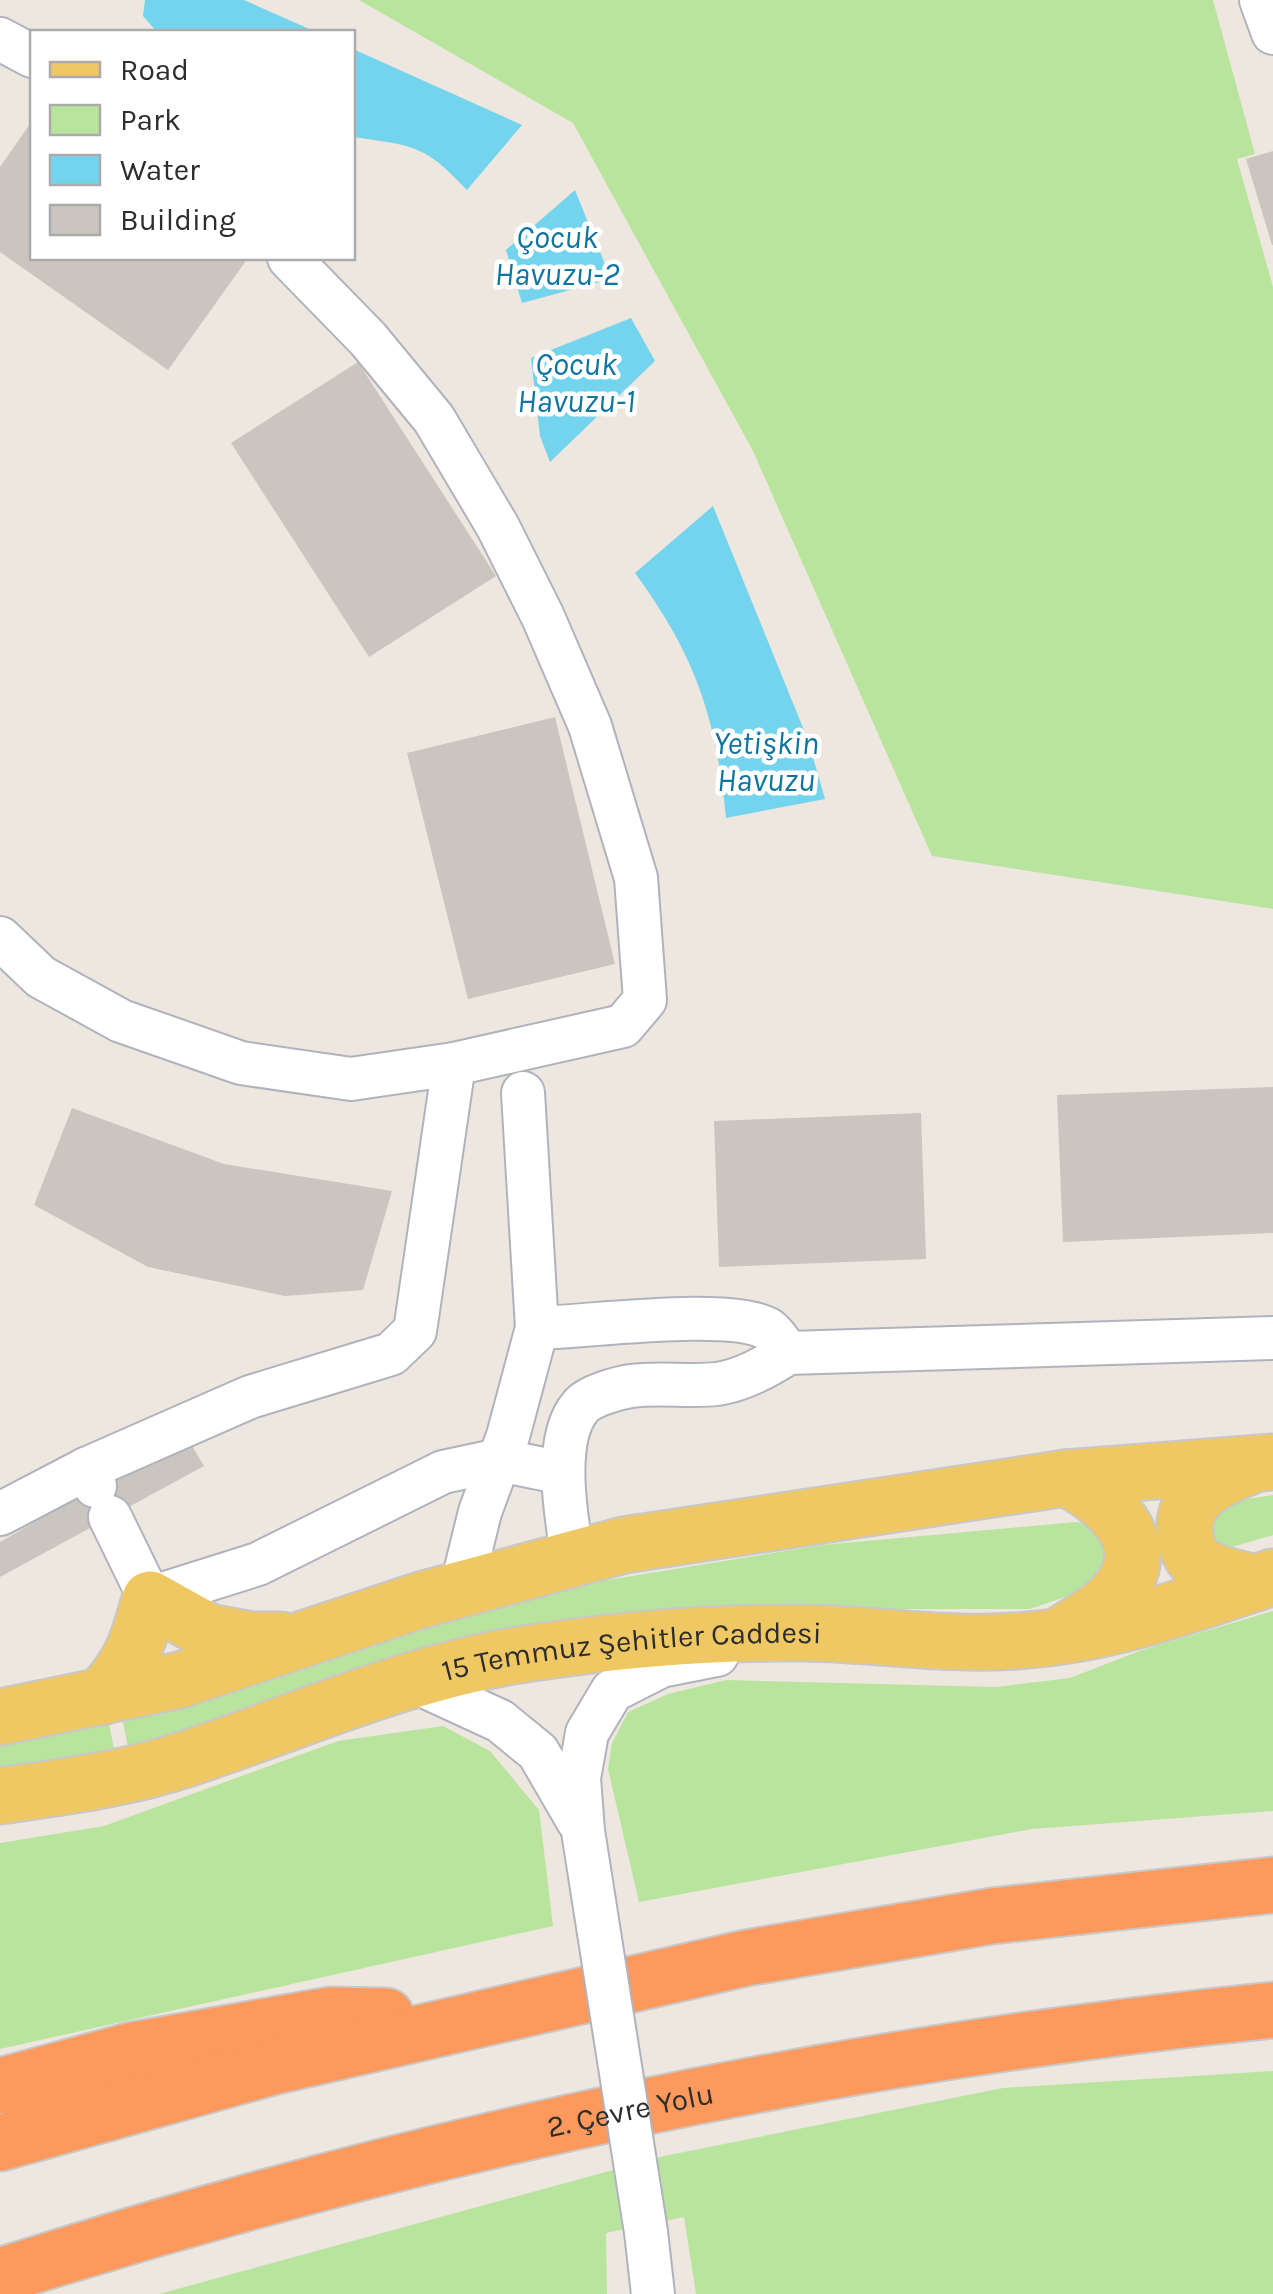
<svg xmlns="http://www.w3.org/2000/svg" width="1273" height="2294" font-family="Karla,sans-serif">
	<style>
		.green { fill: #b9e49d }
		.water { fill: #74d4ee }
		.building { fill: #cac5be }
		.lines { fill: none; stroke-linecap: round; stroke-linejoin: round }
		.minor-casing { stroke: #b0b3bd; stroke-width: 46 }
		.major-casing { stroke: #c8c8c8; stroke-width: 59 }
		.highway-casing { stroke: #c8c8c8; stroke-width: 59 }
		.minor { stroke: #fff; stroke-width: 42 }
		.major { stroke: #f0c863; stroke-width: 55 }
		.highway { stroke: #fd995c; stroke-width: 55 }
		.minor-bridge-casing { stroke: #b0b3bd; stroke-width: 46; stroke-linecap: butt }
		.minor-bridge { stroke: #fff; stroke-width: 42 }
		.labels { text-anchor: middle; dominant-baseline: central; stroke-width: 9; stroke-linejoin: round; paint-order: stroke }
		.street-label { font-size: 30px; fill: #2d2d2d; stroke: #fff }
		.water-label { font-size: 32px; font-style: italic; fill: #0f749f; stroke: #fff }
	</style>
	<rect width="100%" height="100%" fill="#eee7e0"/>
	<!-- green -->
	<g class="green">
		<polygon points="359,0 1213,0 1255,154 1237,159 1273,287 1273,909 932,856 753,451 573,123"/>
		<polygon points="1273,1495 1273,1535 1229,1548 1215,1544 1207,1512 1219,1503"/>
		<polygon points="1076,1522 1095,1525 1104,1538 1105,1560 1096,1582 1074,1594 1030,1609 899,1609 697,1615 129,1753 123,1722 546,1590 822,1545"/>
		<polygon points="1273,1611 1273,1811 1032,1829 639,1902 608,1769 612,1743 628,1712 668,1694 726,1680 996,1687 1070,1678 1142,1650"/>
		<polygon points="109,1724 115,1754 0,1773 0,1745"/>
		<polygon points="443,1726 490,1751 539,1810 553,1926 0,2049 0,1843 104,1826 338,1741"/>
		<polygon points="1273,2071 1273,2294 696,2294 684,2217 606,2233 607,2294 159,2294 664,2156 1003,2088"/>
	</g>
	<!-- water -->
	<g class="water">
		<polygon points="145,0 244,0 316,32 157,32 143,16"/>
		<path d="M352 49H353L522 125 467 190C424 144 414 146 353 137Z"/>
		<polygon points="575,190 611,279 522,303 506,250"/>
		<polygon points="631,318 655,361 550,462 540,436 531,358"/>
		<path d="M713 506 808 740 825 799 726 818C716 716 695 655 635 573Z"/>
	</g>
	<!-- building -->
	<g class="building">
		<polygon points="32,121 32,258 248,258 168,370 0,252 0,167"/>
		<polygon points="1273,151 1273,245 1272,245 1246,159"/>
		<polygon points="358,362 496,576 369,657 231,443"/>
		<polygon points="555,717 615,964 468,999 407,753"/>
		<polygon points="1273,1087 1273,1233 1063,1242 1057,1095"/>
		<polygon points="72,1108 224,1164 392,1191 363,1290 285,1296 148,1267 34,1205"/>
		<polygon points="921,1113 926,1259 719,1267 714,1121"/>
		<polygon points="185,1434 204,1466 0,1577 0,1542"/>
	</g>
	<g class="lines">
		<defs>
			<g id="minor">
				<polyline points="1261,0 1273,33"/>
				<polyline points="0,39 32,56"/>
				<polyline points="0,938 41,977 121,1021 241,1063 351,1079 454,1064 623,1026 645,1000 636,878 590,726 543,617 498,527 434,419 368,339 289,258"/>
				<polyline points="523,1093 537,1328"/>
				<polyline points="95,1486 86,1469 250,1397 391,1354 415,1331 454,1064"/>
				<polyline points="0,1514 86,1469"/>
				<polyline points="110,1517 150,1599"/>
				<path d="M573 1558C566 1518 552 1439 581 1406 589 1396 618 1388 631 1386 659 1382 689 1387 717 1384 743 1380 766 1367 788 1353L1273 1338"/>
				<path d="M461 1589 480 1512 508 1436 537 1328C586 1327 730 1307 768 1329 776 1334 782 1346 788 1353"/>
				<polyline points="150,1598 258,1564 443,1472 499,1460 563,1473"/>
				<polyline points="411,1680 500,1721 538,1752 578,1821"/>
				<polyline points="583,1831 579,1778 587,1733 612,1691 661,1666 717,1655"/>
				<polyline points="646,2232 653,2294"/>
			</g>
			<g id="major">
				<path d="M1248 1467C1217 1479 1181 1496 1185 1534 1186 1544 1189 1555 1197 1562 1212 1575 1238 1578 1256 1583"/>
				<path d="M1066 1478C1106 1499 1158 1541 1119 1591 1106 1607 1086 1619 1068 1630"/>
				<path d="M101 1697C132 1663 138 1643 150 1599L209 1632 252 1640H281"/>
				<polyline points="0,1717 180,1680 421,1600 624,1545 1066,1478 1273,1462"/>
				<path id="s1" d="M0 1796C62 1787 126 1779 186 1759 298 1722 407 1672 525 1654 617 1640 711 1632 805 1633 875 1634 945 1646 1016 1641 1105 1636 1190 1605 1273 1577"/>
			</g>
			<g id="highway">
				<polyline points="0,2086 133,2050 330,2015 386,2016"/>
				<polyline points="0,2143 272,2067 746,1958 992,1916 1273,1885"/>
				<path id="s2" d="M0 2276C414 2144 840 2054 1273 2010"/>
			</g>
		</defs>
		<!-- minor casing -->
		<use href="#minor" class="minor-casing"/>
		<!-- major casing -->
		<use href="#major" class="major-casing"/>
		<!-- highway casing -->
		<use href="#highway" class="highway-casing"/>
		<!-- minor -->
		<use href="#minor" class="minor"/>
		<!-- major -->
		<use href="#major" class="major"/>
		<!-- highway -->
		<use href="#highway" class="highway"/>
		<defs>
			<polyline id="minor-bridge" points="583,1831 646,2232"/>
		</defs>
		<!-- minor-bridge casing -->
		<use href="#minor-bridge" class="minor-bridge-casing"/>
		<!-- minor-bridge -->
		<use href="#minor-bridge" class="minor-bridge"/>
	</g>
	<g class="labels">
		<!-- street labels -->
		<g class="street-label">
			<text stroke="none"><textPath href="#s1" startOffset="652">15 Temmuz Şehitler Caddesi</textPath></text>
			<text stroke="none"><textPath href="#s2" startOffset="652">2. Çevre Yolu</textPath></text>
		</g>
		<!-- water labels -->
		<g class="water-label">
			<text x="557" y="237">Çocuk<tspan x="557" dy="37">Havuzu-2</tspan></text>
			<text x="576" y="364">Çocuk<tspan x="576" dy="37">Havuzu-1</tspan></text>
			<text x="766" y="743">Yetişkin<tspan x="766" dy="37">Havuzu</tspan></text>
		</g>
	</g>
	<!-- legend -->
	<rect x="30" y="30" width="325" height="230" fill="#ffffff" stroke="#ababab" stroke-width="2.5"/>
	<rect x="50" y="62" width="50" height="15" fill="#f0c863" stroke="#ababab" stroke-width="2.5"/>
	<text x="120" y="80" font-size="30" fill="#2d2d2d">Road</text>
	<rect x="50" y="105" width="50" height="30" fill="#b9e49d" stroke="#ababab" stroke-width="2.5"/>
	<text x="120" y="130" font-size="30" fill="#2d2d2d">Park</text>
	<rect x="50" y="155" width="50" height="30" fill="#74d4ee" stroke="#ababab" stroke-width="2.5"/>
	<text x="120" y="180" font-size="30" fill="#2d2d2d">Water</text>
	<rect x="50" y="205" width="50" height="30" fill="#cac5be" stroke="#ababab" stroke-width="2.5"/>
	<text x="120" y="230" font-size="30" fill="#2d2d2d">Building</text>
</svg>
